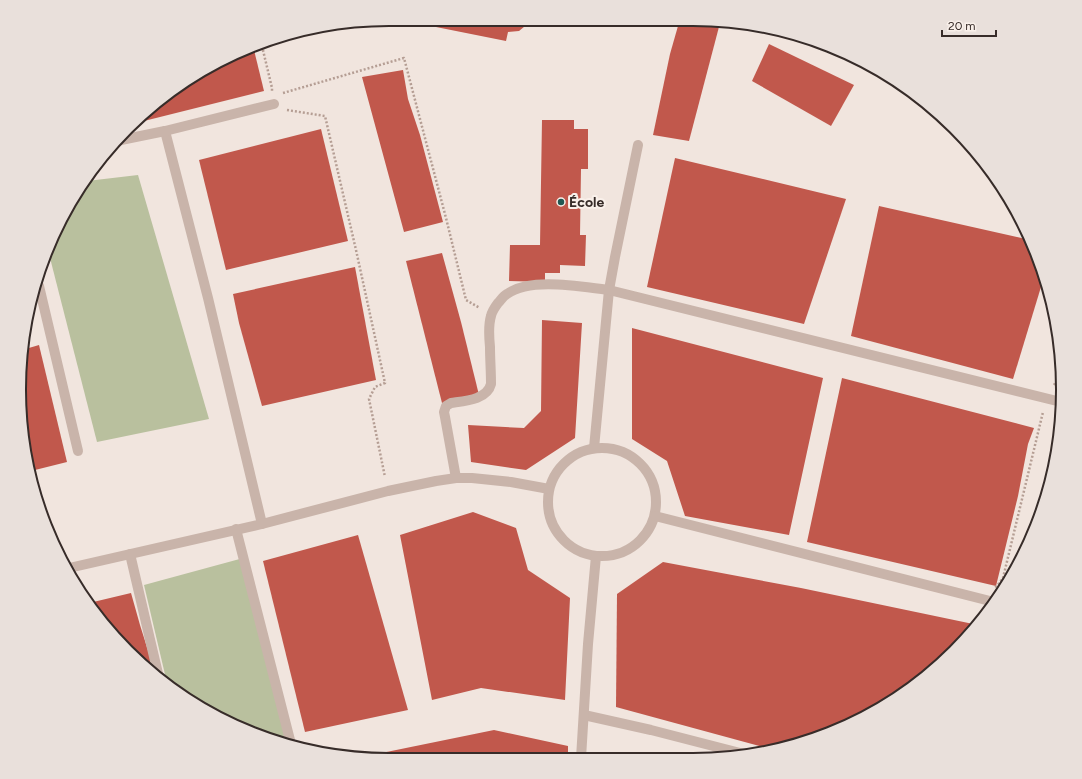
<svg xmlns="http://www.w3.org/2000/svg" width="1082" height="779" font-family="Figtree,sans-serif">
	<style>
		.green { fill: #b9c09e }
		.building { fill: #c1584c }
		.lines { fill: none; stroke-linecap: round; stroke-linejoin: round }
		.path { stroke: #b59e94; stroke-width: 2.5; stroke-dasharray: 2 2; stroke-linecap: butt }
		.minor { stroke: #c9b4aa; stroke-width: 10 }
		.poi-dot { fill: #205752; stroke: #f9f0ea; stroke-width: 1.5 }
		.labels { text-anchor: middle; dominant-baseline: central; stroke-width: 4; stroke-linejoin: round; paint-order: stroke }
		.poi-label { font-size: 14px; font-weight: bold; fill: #372c29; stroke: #f9f0ea; text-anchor: start }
		.rim { fill: none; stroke: #372c29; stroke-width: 2 }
	</style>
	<rect width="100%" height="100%" fill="#f1e5de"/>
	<!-- green -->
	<g class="green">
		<polygon points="138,175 209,419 97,442 49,254 57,226 87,181"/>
		<polygon points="247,557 294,745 271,740 204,710 167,683 144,585"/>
	</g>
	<!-- building -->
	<g class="building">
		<polygon points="422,19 543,19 542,22 530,22 519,31 508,32 506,41 421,24"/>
		<polygon points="680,19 693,19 720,23 689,141 653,135 670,54"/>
		<polygon points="769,44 854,85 831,126 752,81"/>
		<polygon points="254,50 264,91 136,123 184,81"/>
		<polygon points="403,70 408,99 420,135 443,222 404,232 362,77"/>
		<polygon points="542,120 574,120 574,129 588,129 588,169 581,169 580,235 586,235 585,266 560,265 560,273 545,273 545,282 509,281 510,245 540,245"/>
		<polygon points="321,129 348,241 226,270 199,160"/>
		<polygon points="675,158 846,199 804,324 647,287"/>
		<polygon points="879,206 1030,240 1044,277 1013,379 851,336"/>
		<polygon points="442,253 461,322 479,395 442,403 406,261"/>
		<polygon points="355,267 376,380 262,406 239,323 233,294"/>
		<polygon points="542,320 582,323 575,438 526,470 471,462 468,425 524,428 541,411"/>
		<polygon points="632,328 823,378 789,535 685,516 667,461 632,439"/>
		<polygon points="39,345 67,462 31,471 22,438 22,350"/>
		<polygon points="842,378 1034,428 1028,444 1018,496 996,586 807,542"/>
		<polygon points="473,512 516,528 528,570 570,598 565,700 481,688 432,700 400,535"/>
		<polygon points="358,535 408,710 305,732 263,561"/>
		<polygon points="663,562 801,588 978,625 971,634 918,683 834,732 770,749 616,707 617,594"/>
		<polygon points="131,593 140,625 156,676 145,668 96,615 89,603"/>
		<polygon points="494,730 568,746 568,758 365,759 357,758"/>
	</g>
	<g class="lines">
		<!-- path -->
		<g class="path">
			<polyline points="262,46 272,88 272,91"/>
			<polyline points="283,93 404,58 446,218 466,300 480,308"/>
			<polyline points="287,110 325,116 356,250 385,383 375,387 369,399 385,477"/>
			<polyline points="1054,385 1062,372"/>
			<polyline points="995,587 997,586 1003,578 1043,412"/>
		</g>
		<!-- minor -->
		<g class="minor">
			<polyline points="165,131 208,298 262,524"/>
			<polyline points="116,141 165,131 274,104"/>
			<polyline points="39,286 78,451"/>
			<polyline points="594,448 609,290 615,257 638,145"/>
			<circle cx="602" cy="502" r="54"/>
			<path d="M456 478 445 417 444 412 446 406 451 403C464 401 487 400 491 384 491 371 490 359 490 347 489 337 488 326 491 316 492 311 495 307 498 303 501 300 503 296 507 294 531 277 581 287 609 290L1061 402"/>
			<polyline points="655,516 994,602"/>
			<polyline points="236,529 291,744"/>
			<polyline points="130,554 159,678"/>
			<polyline points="69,568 262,524 388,491 436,481 456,478 472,478 511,482 549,489"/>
			<polyline points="584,715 651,730 748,755"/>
			<polyline points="581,758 588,644 596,556"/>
		</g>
	</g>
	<!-- markers -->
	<circle class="poi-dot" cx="561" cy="202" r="4"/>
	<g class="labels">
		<!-- poi labels -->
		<g class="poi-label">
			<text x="569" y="202">École</text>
		</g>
	</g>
	<!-- crop -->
	<path d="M0 0H1082V779H0ZM389 26H693A363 363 0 0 1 1056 389V390A363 363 0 0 1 693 753H389A363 363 0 0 1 26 390V389A363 363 0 0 1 389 26Z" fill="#e9e0db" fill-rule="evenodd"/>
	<path class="rim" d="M389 26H693A363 363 0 0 1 1056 389V390A363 363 0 0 1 693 753H389A363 363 0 0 1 26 390V389A363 363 0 0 1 389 26Z"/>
	<!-- scale -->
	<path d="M942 30v6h54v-6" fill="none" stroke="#372c29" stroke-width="2"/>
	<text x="948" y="30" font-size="12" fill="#372c29" stroke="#f9f0ea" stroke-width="3" paint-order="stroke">20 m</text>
</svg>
